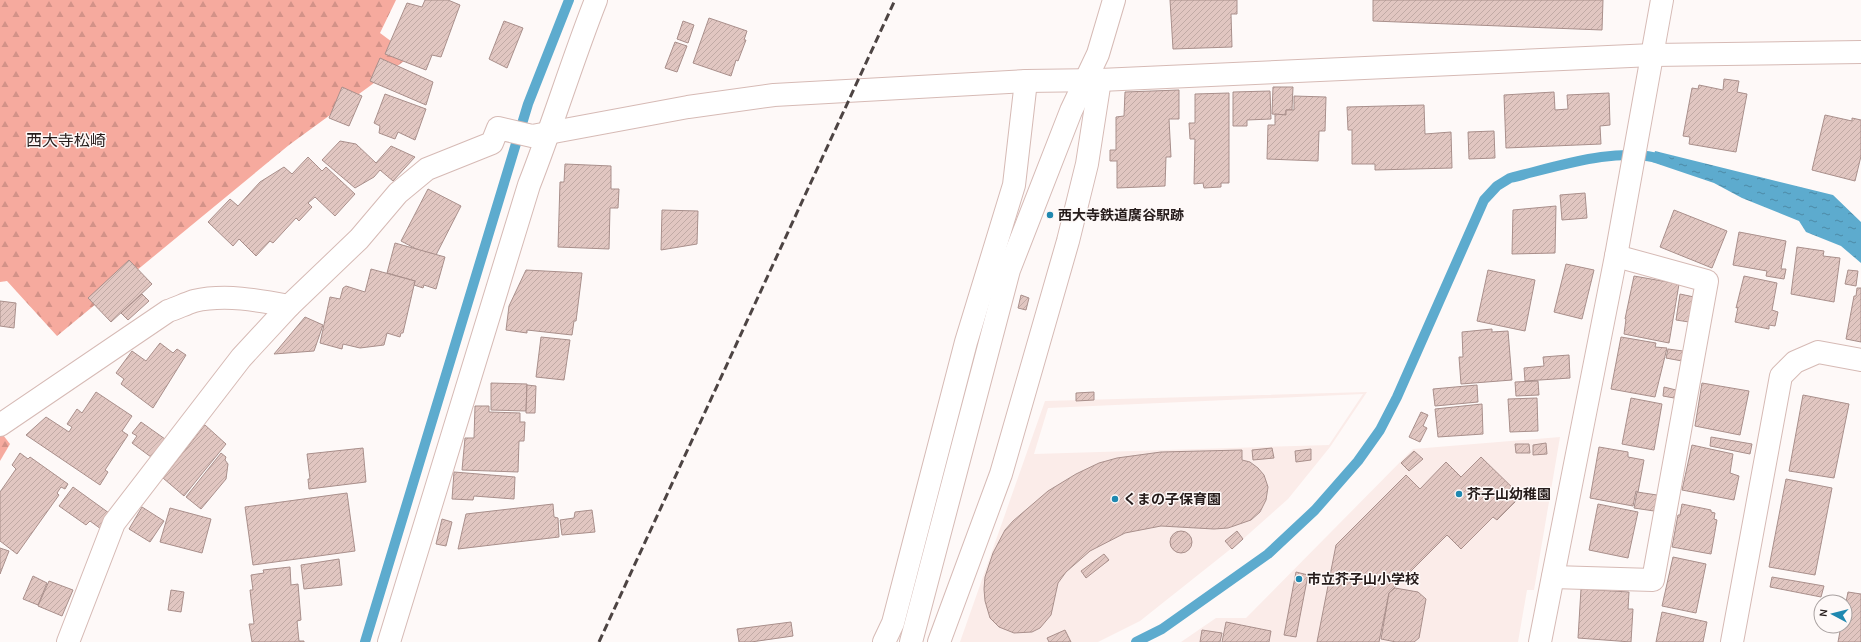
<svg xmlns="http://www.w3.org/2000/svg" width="1861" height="642" font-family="Karla,'Noto Sans JP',sans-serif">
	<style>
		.built { fill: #fbece9; fill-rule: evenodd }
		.forest { fill: url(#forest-firs) }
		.water { fill: url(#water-ripples) }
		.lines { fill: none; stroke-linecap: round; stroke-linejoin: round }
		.stream { stroke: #5dabce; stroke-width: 10 }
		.building { fill: url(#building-hatch); stroke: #a98f8b }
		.minor-casing { stroke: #d6bab5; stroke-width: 24 }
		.minor { stroke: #fff; stroke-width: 22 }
		.rail { stroke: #4d4443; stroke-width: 3; stroke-dasharray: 8 4; stroke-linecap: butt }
		.poi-dot { fill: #1f88b0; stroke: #fef9f8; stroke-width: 1.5 }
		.labels { text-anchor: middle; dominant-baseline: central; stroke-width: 3; stroke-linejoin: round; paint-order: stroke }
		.poi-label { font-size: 14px; font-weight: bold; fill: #261c1b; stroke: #fef9f8; text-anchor: start }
		.quarter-label { font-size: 16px; fill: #261c1b; stroke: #fef9f8 }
	</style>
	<defs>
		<pattern id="forest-firs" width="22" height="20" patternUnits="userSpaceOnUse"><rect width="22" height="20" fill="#f6aa9e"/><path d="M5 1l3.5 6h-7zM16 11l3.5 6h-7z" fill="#d39288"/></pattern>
		<pattern id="water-ripples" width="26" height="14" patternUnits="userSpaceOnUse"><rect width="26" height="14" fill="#5dabce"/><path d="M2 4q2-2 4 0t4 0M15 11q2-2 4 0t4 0" fill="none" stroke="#4d8aa6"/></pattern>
		<pattern id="building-hatch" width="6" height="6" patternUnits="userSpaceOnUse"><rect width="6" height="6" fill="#e1c6c1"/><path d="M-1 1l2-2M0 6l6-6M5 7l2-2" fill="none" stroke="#c1aaa5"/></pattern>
	</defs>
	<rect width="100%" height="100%" fill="#fef9f8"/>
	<!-- built -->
	<g class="built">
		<path d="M1367 392 1330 447 1288 499 1242 540 1140 621 1098 642H960L1045 401ZM1363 394 1329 445 1034 454 1048 408ZM1242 450V460L1251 462 1258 468 1264 475 1268 487 1266 500 1260 512 1251 520 1228 528 1214 529 1161 526 1125 533 1090 551 1066 572 1058 583 1051 615 1040 628 1032 632 1014 633 999 627 990 618 985 601 984 589 993 553 1005 530 1048 491 1076 474 1099 463 1117 458 1161 452Z"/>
		<polygon points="1560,437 1534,590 1527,590 1518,642 1181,642 1216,618 1246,618 1413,449"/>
	</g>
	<!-- forest -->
	<g class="forest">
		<polygon points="0,0 396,0 380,33 411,56 289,145 57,336 7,281 0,282"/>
		<polygon points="0,431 10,444 0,461"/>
	</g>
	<!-- water -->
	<polygon class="water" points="1655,151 1833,195 1861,222 1861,263 1841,246 1806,232 1799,221 1742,198 1714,183 1652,162"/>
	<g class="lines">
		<!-- stream -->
		<g class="stream">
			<polyline points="365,642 528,104 569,0"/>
			<path d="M1136 642 1162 629 1268 554 1315 510 1358 461 1380 430 1397 397 1484 200 1497 186 1510 178C1556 167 1619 145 1665 160"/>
		</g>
	</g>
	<!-- building -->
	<g class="building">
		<polygon points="425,0 448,0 460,5 441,57 432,55 426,70 385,54 407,3 422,7"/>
		<polygon points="1170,0 1237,0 1237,14 1231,14 1232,47 1173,49"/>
		<polygon points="1373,0 1603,0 1602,30 1373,21"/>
		<polygon points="709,18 747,31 744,40 746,40 738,61 736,60 731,76 693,63"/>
		<polygon points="504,21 523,28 507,68 489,59"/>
		<polygon points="683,21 694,25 688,43 677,39"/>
		<polygon points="675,42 687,46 677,72 665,68"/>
		<polygon points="380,58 433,82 426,105 370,81"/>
		<polygon points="1724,79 1739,81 1737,92 1747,94 1736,152 1689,144 1690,137 1683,136 1692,88 1698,89 1699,85 1723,90"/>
		<polygon points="342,87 362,96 349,126 329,118"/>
		<polygon points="1273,87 1293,87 1292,110 1286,110 1286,115 1272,114"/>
		<polygon points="1179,90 1179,119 1169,119 1171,157 1166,157 1165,186 1117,188 1117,161 1110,161 1110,150 1116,150 1116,117 1124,116 1125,92"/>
		<polygon points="1270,91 1271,119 1247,120 1247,126 1233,126 1233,92"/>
		<polygon points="1554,92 1555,110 1568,109 1567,95 1609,93 1610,125 1600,126 1601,144 1506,148 1504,95"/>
		<polygon points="1229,93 1229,183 1221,183 1221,187 1204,188 1203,183 1194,184 1195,139 1190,139 1189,123 1195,123 1195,94"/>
		<polygon points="385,94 426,109 415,140 398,132 395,139 379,133 380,126 374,123"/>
		<polygon points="1294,96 1326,97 1325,131 1319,131 1318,161 1267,159 1268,125 1275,125 1275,114 1286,115 1286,110 1294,110"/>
		<polygon points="1424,105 1425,134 1451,132 1452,168 1375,170 1375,164 1352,164 1352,130 1348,130 1347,107"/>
		<polygon points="1825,115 1852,121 1852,118 1861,120 1861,156 1855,181 1812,170"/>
		<polygon points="1494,131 1495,158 1469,159 1468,132"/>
		<polygon points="340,141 356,144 376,163 391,146 415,157 393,181 380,170 374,177 355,188 322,160"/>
		<polygon points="308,157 322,171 326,167 355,194 335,216 315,197 308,203 312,207 299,221 296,218 273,243 270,241 256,256 239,239 233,246 208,222 230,199 238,206 260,182 284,167 292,174"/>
		<polygon points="565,164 611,166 611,189 619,189 618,208 610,208 609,249 558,247 560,182 564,182"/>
		<polygon points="428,189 461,206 436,255 418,250 401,241"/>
		<polygon points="1585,193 1587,218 1562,220 1560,195"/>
		<polygon points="1556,206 1555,253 1512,254 1513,210"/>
		<polygon points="662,210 698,211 697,244 661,250"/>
		<polygon points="1674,210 1727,231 1712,268 1660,247"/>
		<polygon points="1739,232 1786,241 1781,269 1786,269 1784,279 1766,276 1767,271 1733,265"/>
		<polygon points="395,243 445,257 436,289 424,285 423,288 414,285 415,281 387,273"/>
		<polygon points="1797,247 1824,251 1823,256 1840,258 1834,302 1791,294"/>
		<polygon points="129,260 152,284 111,322 88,298"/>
		<polygon points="1566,264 1594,270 1582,319 1554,312"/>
		<polygon points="371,269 415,281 403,333 401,333 400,337 387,333 384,345 360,348 343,344 342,349 320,343 330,297 340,299 343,288 346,286 365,292"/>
		<polygon points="526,270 582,273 576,321 574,321 572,335 527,330 527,333 506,330 509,306"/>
		<polygon points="1488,270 1535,280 1525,331 1477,321"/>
		<polygon points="1848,270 1858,271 1856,286 1845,284"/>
		<polygon points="1634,276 1679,284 1669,343 1624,334 1626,319 1625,319"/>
		<polygon points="1744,276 1777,283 1772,310 1778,312 1775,326 1769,325 1769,329 1735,322 1738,307 1736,308"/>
		<polygon points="1857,288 1861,288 1861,342 1846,339 1854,296 1856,296"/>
		<polygon points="142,294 149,301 128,320 121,313"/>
		<polygon points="1680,294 1694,297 1689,322 1676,320"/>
		<polygon points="1021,295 1029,298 1026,310 1018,308"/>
		<polygon points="0,301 16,303 14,328 0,326"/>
		<polygon points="305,317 323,325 314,351 274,354"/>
		<polygon points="1492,329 1492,332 1508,331 1512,380 1461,384 1459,357 1463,357 1462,332"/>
		<polygon points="541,337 570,340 564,380 536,377"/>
		<polygon points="1621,337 1656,343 1655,347 1667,348 1655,397 1611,389"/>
		<polygon points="160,343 173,353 177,349 186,355 153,408 121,384 124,379 116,373 132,351 146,361"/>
		<polygon points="1668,349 1683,351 1682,361 1666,358"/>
		<polygon points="1569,355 1570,378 1525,381 1524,368 1544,366 1543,357"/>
		<polygon points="1538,381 1539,395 1516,396 1515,382"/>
		<polygon points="491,383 527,384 526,411 491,410"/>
		<polygon points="1702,383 1749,391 1740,435 1695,426"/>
		<polygon points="527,385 536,386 535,413 526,413"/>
		<polygon points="1477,385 1478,402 1435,406 1433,389"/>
		<polygon points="1664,387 1676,390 1674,398 1663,396"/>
		<polygon points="96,392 132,416 122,431 128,435 105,470 108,472 100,485 26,435 46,417 69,432 72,427 67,424 77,409 82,413"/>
		<polygon points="1094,392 1094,400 1076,401 1076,393"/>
		<polygon points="1803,395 1849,404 1834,478 1789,471"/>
		<polygon points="1537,398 1538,431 1510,432 1508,399"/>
		<polygon points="1631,398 1662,404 1654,450 1622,444"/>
		<polygon points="1482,404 1483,434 1438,437 1435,409"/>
		<polygon points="475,406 489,406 489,412 520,413 520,422 525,422 524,441 519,441 518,472 462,470 465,438 474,438"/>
		<polygon points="1421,412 1428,415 1423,426 1427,428 1420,442 1409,437"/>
		<polygon points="141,422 165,439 151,457 132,443 137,436 132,433"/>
		<polygon points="205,425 226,444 184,496 163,478"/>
		<polygon points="1711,437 1752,444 1750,454 1710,446"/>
		<polygon points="1546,443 1547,454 1533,455 1533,445"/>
		<polygon points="1515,444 1529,444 1530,453 1516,453"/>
		<polygon points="1692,445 1733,454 1730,473 1739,476 1734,500 1682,490"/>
		<polygon points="1599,447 1628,452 1628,457 1644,460 1638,492 1636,491 1633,506 1590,498"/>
		<polygon points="363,448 366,482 309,489 308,479 310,479 307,454"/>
		<polygon points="1272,448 1274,458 1253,460 1252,450"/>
		<polygon points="1311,449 1311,460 1296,462 1295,451"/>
		<polygon points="1242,450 1242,460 1250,462 1258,468 1264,475 1268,487 1266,500 1260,512 1251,520 1228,528 1214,529 1161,526 1125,533 1090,551 1066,572 1058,583 1051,615 1040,628 1032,632 1014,633 999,627 990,618 985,601 984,589 985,577 993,553 1005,530 1013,521 1048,491 1076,474 1099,463 1117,458 1161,452"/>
		<polygon points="1414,451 1423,459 1409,471 1401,463"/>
		<polygon points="20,453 28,459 30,457 68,484 65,489 61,487 57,493 59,495 17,554 0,541 0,492 16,469 12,465"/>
		<polygon points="221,453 226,457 225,460 228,464 226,479 201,509 186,497"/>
		<polygon points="1481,457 1521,496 1497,520 1493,517 1461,549 1447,535 1389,593 1379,642 1317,642 1336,545 1406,475 1420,489 1446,462 1461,477"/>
		<polygon points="454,472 515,477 514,499 474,496 473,500 452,499"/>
		<polygon points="1786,479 1832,488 1815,575 1769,567"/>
		<polygon points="73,487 109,513 101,529 90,521 86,525 59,506"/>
		<polygon points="1637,492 1657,495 1654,511 1634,508"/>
		<polygon points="347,493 355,551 253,565 245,507"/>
		<polygon points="553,504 554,517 558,518 559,537 458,549 466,514"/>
		<polygon points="1598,504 1638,512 1628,558 1589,550"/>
		<polygon points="1682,504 1711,510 1711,512 1715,513 1714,519 1717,520 1711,554 1672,547 1678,515 1680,515"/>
		<polygon points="142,507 164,521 150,542 129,529"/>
		<polygon points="170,508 211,519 202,553 160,542"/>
		<polygon points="592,510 595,532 562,535 560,520 574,518 575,512"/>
		<polygon points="442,519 452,522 446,546 436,544"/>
		<circle cx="1181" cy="542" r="11"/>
		<polygon points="1237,531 1243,539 1232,549 1225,541"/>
		<polygon points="0,548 9,551 0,574"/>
		<polygon points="1104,554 1109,560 1086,578 1081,571"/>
		<polygon points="1673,557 1706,564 1696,613 1662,606"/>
		<polygon points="339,559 342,585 304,589 301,565"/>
		<polygon points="290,567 291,585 298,584 301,620 297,621 299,641 304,641 304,642 252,642 249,624 254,624 250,590 253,590 251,575 264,573 263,570"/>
		<polygon points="1296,572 1308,575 1296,637 1284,635"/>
		<polygon points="33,576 47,583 38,605 23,599"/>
		<polygon points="1772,577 1824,586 1821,597 1770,587"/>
		<polygon points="49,581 73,590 62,616 38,606"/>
		<polygon points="1395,588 1418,592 1426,599 1419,638 1414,642 1396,642 1381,639 1389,593"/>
		<polygon points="1581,589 1629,592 1628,609 1633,609 1631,642 1578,638"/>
		<polygon points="171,590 184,592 181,612 168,610"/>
		<polygon points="1848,592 1861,594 1861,642 1838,642 1841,626 1845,626 1845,607"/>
		<polygon points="1662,612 1707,622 1703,642 1656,642"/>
		<polygon points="791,622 793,636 751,642 739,642 737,629"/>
		<polygon points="1226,622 1271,631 1269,642 1222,642"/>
		<polygon points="1065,630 1071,642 1049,642 1047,638"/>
		<polygon points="1202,630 1222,633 1220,642 1200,642"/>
	</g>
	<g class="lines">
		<defs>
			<g id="minor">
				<path d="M0 425 168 311C177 308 185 304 194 301 225 294 258 300 289 306"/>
				<polyline points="1553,577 1653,580 1707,281 1616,256"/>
				<polyline points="68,642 114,523 241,358 289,306 359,239 398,193 427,169 492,143 498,128 532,136 688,107 774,95 1026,81 1100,80 1653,55 1861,52"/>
				<path d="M389 642 529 185C553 124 572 61 596 0"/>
				<polyline points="884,642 893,623 966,342 1014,185 1026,81"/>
				<polyline points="911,642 1009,270 1071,111 1098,54 1114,0"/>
				<polyline points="939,642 1001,474 1068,241 1087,164 1100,80"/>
				<polyline points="1540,642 1616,256 1662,0"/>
				<polyline points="1732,642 1781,376 1795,362 1818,352 1861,360"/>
			</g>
		</defs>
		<!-- minor casing -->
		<use href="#minor" class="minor-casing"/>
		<!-- minor -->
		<use href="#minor" class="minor"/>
		<!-- rail -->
		<polyline class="rail" points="599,642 895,0"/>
	</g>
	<!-- markers -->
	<g class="poi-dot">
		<circle cx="1050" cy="215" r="4"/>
		<circle cx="1459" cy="494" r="4"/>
		<circle cx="1115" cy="499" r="4"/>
		<circle cx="1299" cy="579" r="4"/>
	</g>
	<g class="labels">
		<!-- poi labels -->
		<g class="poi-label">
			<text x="1058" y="215">西大寺鉄道廣谷駅跡</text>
			<text x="1467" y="494">芥子山幼稚園</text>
			<text x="1123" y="499">くまの子保育園</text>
			<text x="1307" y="579">市立芥子山小学校</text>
		</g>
		<!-- quarter labels -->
		<g class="quarter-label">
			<text x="66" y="140">西大寺松崎</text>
		</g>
	</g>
	<!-- north arrow -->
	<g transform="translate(1833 614) rotate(277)"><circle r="19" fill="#fef9f8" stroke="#a8a1a0"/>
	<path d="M0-3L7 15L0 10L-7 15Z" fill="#1f88b0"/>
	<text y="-6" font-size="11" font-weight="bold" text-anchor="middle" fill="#261c1b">N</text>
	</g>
</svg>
